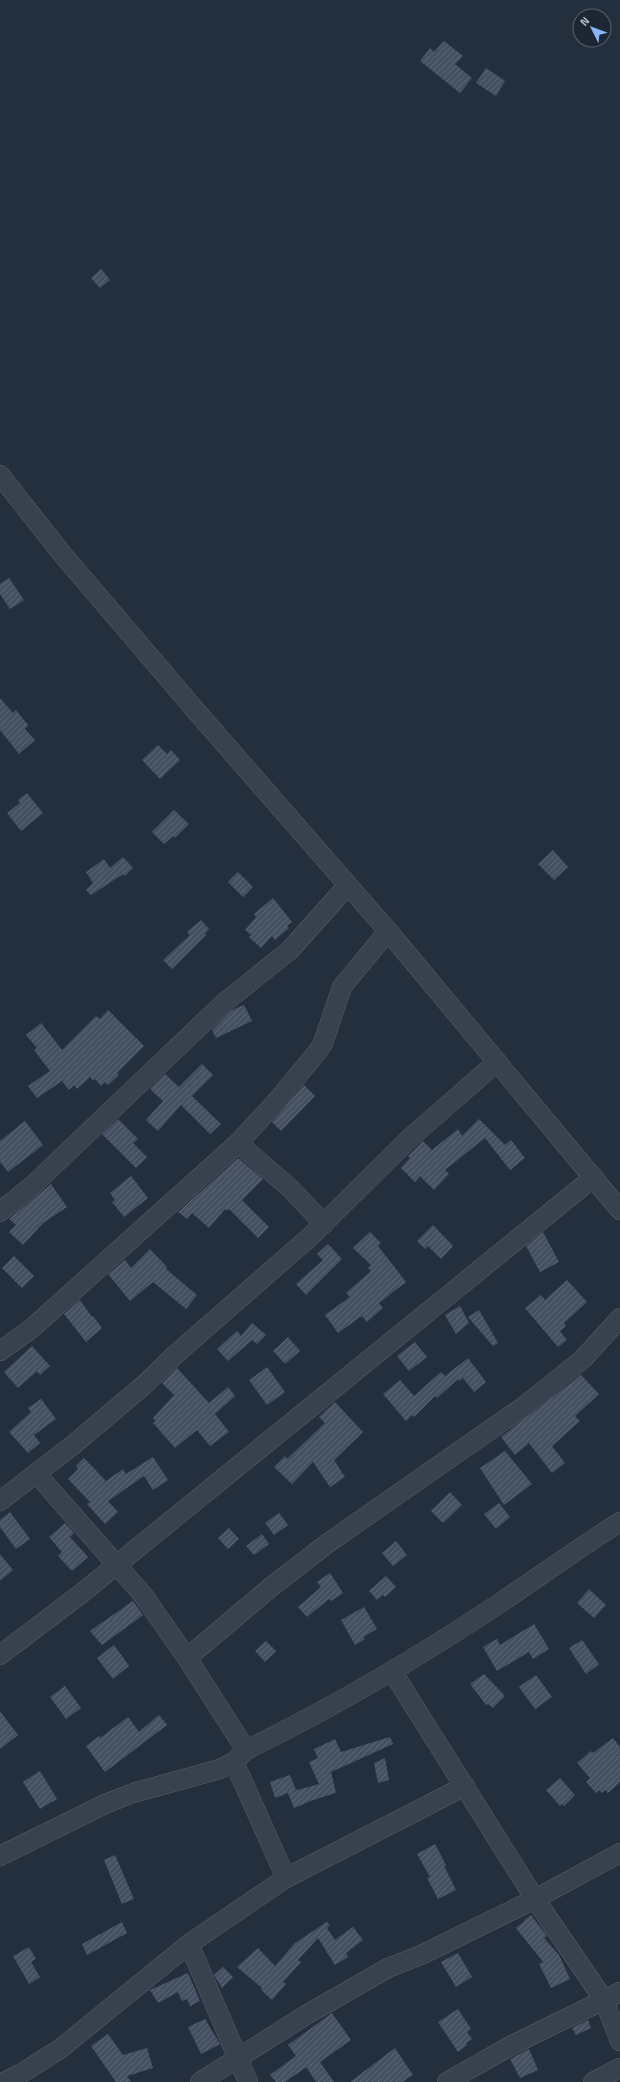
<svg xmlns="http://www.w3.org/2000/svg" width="620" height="2082" font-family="'Titillium Web',sans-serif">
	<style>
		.building { fill: url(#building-hatch) }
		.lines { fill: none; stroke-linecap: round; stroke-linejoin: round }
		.minor-casing { stroke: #565f6c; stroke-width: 20 }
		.minor { stroke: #38414e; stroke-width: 19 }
	</style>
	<defs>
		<pattern id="building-hatch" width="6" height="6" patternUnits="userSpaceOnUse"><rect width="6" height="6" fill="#455162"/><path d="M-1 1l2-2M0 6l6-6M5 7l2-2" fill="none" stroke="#5d6877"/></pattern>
	</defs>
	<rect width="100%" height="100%" fill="#242f3e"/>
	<!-- building -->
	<g class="building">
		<polygon points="444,41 463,56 455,64 472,78 460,93 420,61 430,48 434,52"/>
		<polygon points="486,68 505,81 496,96 476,83"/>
		<polygon points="101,269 110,280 100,288 91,278"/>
		<polygon points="9,578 24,600 10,609 0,594 0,584"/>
		<polygon points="0,698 13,713 16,710 28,725 25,729 35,740 19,754 0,730"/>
		<polygon points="158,745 167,754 171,750 180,760 160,779 142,760"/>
		<polygon points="27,793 43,813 21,831 7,813 20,803 18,800"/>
		<polygon points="174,810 189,824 175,838 173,836 164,844 152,832"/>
		<polygon points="553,850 568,867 554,880 538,864"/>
		<polygon points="123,857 133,868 125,876 123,874 91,895 86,890 93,883 86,872 104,859 110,868"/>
		<polygon points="238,872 253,887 243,897 228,882"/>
		<polygon points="273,898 292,922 287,926 289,928 275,940 272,936 261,948 249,937 251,935 245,930 256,917 254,914"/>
		<polygon points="201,920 209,929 205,934 206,935 172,969 163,960 190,935 187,932"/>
		<polygon points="244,1005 252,1021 216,1038 212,1030 232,1010"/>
		<polygon points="108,1010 144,1046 117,1073 119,1075 108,1085 105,1082 101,1086 95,1079 93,1081 90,1077 77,1089 74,1085 69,1090 62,1081 37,1098 28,1086 50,1071 34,1050 37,1048 26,1035 41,1023 62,1050 96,1016 100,1019"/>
		<polygon points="202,1064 213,1075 192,1096 221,1124 210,1134 181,1105 158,1131 146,1120 163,1101 150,1089 165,1074 179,1087"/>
		<polygon points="304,1085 315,1096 281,1131 272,1122"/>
		<polygon points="118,1119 138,1139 133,1143 147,1157 136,1168 102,1134"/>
		<polygon points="479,1119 505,1145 511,1140 525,1158 510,1170 485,1138 445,1170 449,1174 434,1190 420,1176 415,1182 401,1168 410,1158 408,1156 423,1141 432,1150 458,1129 462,1136"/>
		<polygon points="25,1121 43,1145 8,1172 0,1162 0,1141"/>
		<polygon points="238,1158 263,1179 242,1200 269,1227 258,1238 229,1209 227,1211 225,1209 209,1228 192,1213 187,1219 178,1212"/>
		<polygon points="131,1176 148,1198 124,1217 112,1202 115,1200 110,1193"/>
		<polygon points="51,1184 67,1207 43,1223 23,1245 9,1232 16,1225 9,1219"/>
		<polygon points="433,1225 453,1246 441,1259 428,1246 425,1249 417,1241"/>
		<polygon points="370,1232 381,1243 378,1246 406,1282 379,1303 383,1308 367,1322 362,1316 338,1333 325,1315 350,1297 346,1293 371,1271 368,1268 371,1265 353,1248"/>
		<polygon points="543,1232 559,1262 540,1272 526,1246"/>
		<polygon points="328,1244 342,1259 306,1295 296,1284 323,1260 317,1254"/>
		<polygon points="150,1249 167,1267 166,1269 197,1295 186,1309 153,1282 130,1301 108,1274 125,1260 131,1268"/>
		<polygon points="14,1256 34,1276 22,1288 2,1268"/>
		<polygon points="567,1280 587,1302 564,1323 566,1326 560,1331 567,1340 558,1347 525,1308 541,1295 545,1300"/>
		<polygon points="80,1300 92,1317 93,1316 102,1328 86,1342 64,1314"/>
		<polygon points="460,1306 469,1323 456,1334 445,1315"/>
		<polygon points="479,1310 498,1343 493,1346 468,1317"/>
		<polygon points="252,1323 266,1335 257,1344 252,1340 228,1361 217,1349 237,1331 241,1336"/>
		<polygon points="288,1337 300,1351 285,1364 273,1351"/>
		<polygon points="415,1342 427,1357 409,1371 397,1356"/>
		<polygon points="32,1346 50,1366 40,1375 37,1371 18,1388 4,1372"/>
		<polygon points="468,1358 486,1382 474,1392 463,1378 459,1381 458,1379 437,1398 435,1396 414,1417 412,1415 406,1421 383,1394 400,1380 414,1396 441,1372 445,1376"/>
		<polygon points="267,1367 285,1392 267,1405 249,1380"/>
		<polygon points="177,1368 209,1403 228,1387 235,1396 215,1414 229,1432 210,1446 197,1430 175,1448 153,1423 156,1421 153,1418 174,1395 162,1383"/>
		<polygon points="581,1375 599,1394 575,1416 580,1421 552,1446 565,1463 552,1473 529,1443 515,1455 501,1437"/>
		<polygon points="41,1399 56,1419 34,1435 40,1443 28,1453 9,1432 31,1412 28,1408"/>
		<polygon points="335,1402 363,1432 334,1460 345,1477 330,1487 313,1462 292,1484 274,1467 285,1456 287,1459 325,1423 319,1417"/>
		<polygon points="505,1451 532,1484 504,1505 480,1468"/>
		<polygon points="153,1457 168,1480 153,1490 144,1476 108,1501 118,1512 105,1524 87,1504 90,1502 68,1479 78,1469 76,1466 84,1458 106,1481 123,1469 126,1474"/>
		<polygon points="450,1492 462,1505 443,1523 431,1511"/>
		<polygon points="499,1503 510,1517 496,1529 484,1514"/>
		<polygon points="10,1512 30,1539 16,1549 0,1527 0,1520"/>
		<polygon points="279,1513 288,1525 274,1535 265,1523"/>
		<polygon points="65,1523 74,1533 70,1537 88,1557 72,1571 58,1556 62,1552 49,1537"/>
		<polygon points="229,1528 239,1539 228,1549 218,1538"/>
		<polygon points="262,1534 269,1544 254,1555 246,1546"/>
		<polygon points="396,1541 407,1555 393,1566 382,1553"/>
		<polygon points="0,1554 13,1570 0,1581"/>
		<polygon points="330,1573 343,1593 331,1601 329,1599 307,1617 298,1607 321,1587 317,1582"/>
		<polygon points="386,1576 396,1587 385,1597 383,1595 377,1600 369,1591"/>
		<polygon points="589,1589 606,1605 594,1618 577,1603"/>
		<polygon points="133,1601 143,1615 102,1645 90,1631"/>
		<polygon points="364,1607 377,1629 363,1637 365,1639 355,1645 341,1620"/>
		<polygon points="534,1624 549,1649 533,1659 529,1652 497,1671 483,1647 497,1639 500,1645"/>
		<polygon points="582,1640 599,1664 586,1674 569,1648"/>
		<polygon points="266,1641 276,1651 265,1662 255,1651"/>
		<polygon points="114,1645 129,1666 113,1679 97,1658"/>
		<polygon points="484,1674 505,1696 493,1708 488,1704 486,1705 470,1684"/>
		<polygon points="536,1675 552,1697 535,1709 519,1687"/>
		<polygon points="65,1686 81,1708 66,1719 50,1697"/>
		<polygon points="0,1711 18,1735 0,1749"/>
		<polygon points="159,1715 167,1725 105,1772 86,1746 99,1736 100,1738 128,1717 139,1732"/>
		<polygon points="390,1737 393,1744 331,1772 336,1793 313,1800 294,1808 288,1793 275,1798 270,1782 290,1775 296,1790 290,1792 319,1784 309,1762 318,1758 314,1749 335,1739 341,1752"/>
		<polygon points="613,1738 620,1747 620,1782 608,1793 605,1790 602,1793 599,1790 596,1793 586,1782 590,1778 577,1763 591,1751 593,1753"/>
		<polygon points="385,1758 389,1780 378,1783 374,1763"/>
		<polygon points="40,1771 57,1799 40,1809 23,1782"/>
		<polygon points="560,1778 575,1795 564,1806 562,1804 560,1806 546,1790"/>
		<polygon points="435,1844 446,1865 444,1866 456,1890 438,1899 427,1878 430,1877 417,1854"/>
		<polygon points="115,1855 134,1899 122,1904 104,1860"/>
		<polygon points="531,1915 547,1936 544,1938 559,1955 570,1979 551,1988 539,1964 543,1962 516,1928"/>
		<polygon points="122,1922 127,1933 87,1955 82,1944"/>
		<polygon points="327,1922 330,1925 327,1928 335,1940 353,1927 363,1940 346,1953 348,1957 335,1965 318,1938 298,1960 301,1962 283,1982 286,1984 272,2000 261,1990 262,1988 237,1967 258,1948 275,1966 295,1943"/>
		<polygon points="29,1947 36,1959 31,1962 40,1977 29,1984 13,1956"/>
		<polygon points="458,1953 472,1977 456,1987 441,1962"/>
		<polygon points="223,1967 233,1977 222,1988 214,1975"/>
		<polygon points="188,1973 200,2001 190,2006 187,1999 182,2001 178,1992 158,2003 150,1990"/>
		<polygon points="458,2009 471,2029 467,2032 472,2039 466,2043 467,2045 458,2052 438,2022"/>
		<polygon points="332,2013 351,2040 320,2062 334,2082 316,2082 307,2068 305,2068 285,2082 276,2082 270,2075 296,2056 288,2045"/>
		<polygon points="205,2019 220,2044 201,2054 188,2027"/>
		<polygon points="588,2020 591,2028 576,2035 572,2028"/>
		<polygon points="108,2034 123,2055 147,2048 153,2068 127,2076 131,2082 116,2082 91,2046"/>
		<polygon points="395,2048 413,2075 402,2082 350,2082"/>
		<polygon points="529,2049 538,2070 520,2078 510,2059"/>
	</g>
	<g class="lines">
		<defs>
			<g id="minor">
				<polyline points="0,475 63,555 203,719 388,931 620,1210"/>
				<polyline points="238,1143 291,1189 324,1224"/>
				<polyline points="0,1212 32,1186 225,1002 290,950 348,885"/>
				<polyline points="0,1351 31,1329 238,1143 275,1103 318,1051 323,1043 342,987 388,931"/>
				<polyline points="36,1473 143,1595 187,1658 246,1750"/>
				<polyline points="0,1501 73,1445 144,1385 176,1354 312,1235 411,1137 497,1062"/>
				<polyline points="0,1655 82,1593 594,1177"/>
				<polyline points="187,1658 271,1587 328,1543 523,1407 583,1359 620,1318"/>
				<polyline points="392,1671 535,1899 604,2000 620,2041"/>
				<polyline points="234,1762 286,1878"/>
				<path d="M0 1856 105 1804 133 1793 220 1769 234 1762 246 1750C334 1707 419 1657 500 1603 540 1576 579 1548 620 1522"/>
				<polyline points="189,1944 248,2082"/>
				<polyline points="4,2082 22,2073 60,2049 189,1944 286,1878 465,1786"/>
				<polyline points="200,2082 306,2015 388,1968 421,1955 535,1899 620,1853"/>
				<polyline points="447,2082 512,2045 620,1992"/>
				<polyline points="593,2082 620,2068"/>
			</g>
		</defs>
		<!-- minor casing -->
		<use href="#minor" class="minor-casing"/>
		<!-- minor -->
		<use href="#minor" class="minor"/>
	</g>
	<!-- north arrow -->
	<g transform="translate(592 28) rotate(312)"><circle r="19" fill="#1d2633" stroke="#59626f"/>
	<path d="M0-3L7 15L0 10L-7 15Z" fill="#8ab4f8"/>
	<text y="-6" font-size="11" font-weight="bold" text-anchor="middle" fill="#b4bcc9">N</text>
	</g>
</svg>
